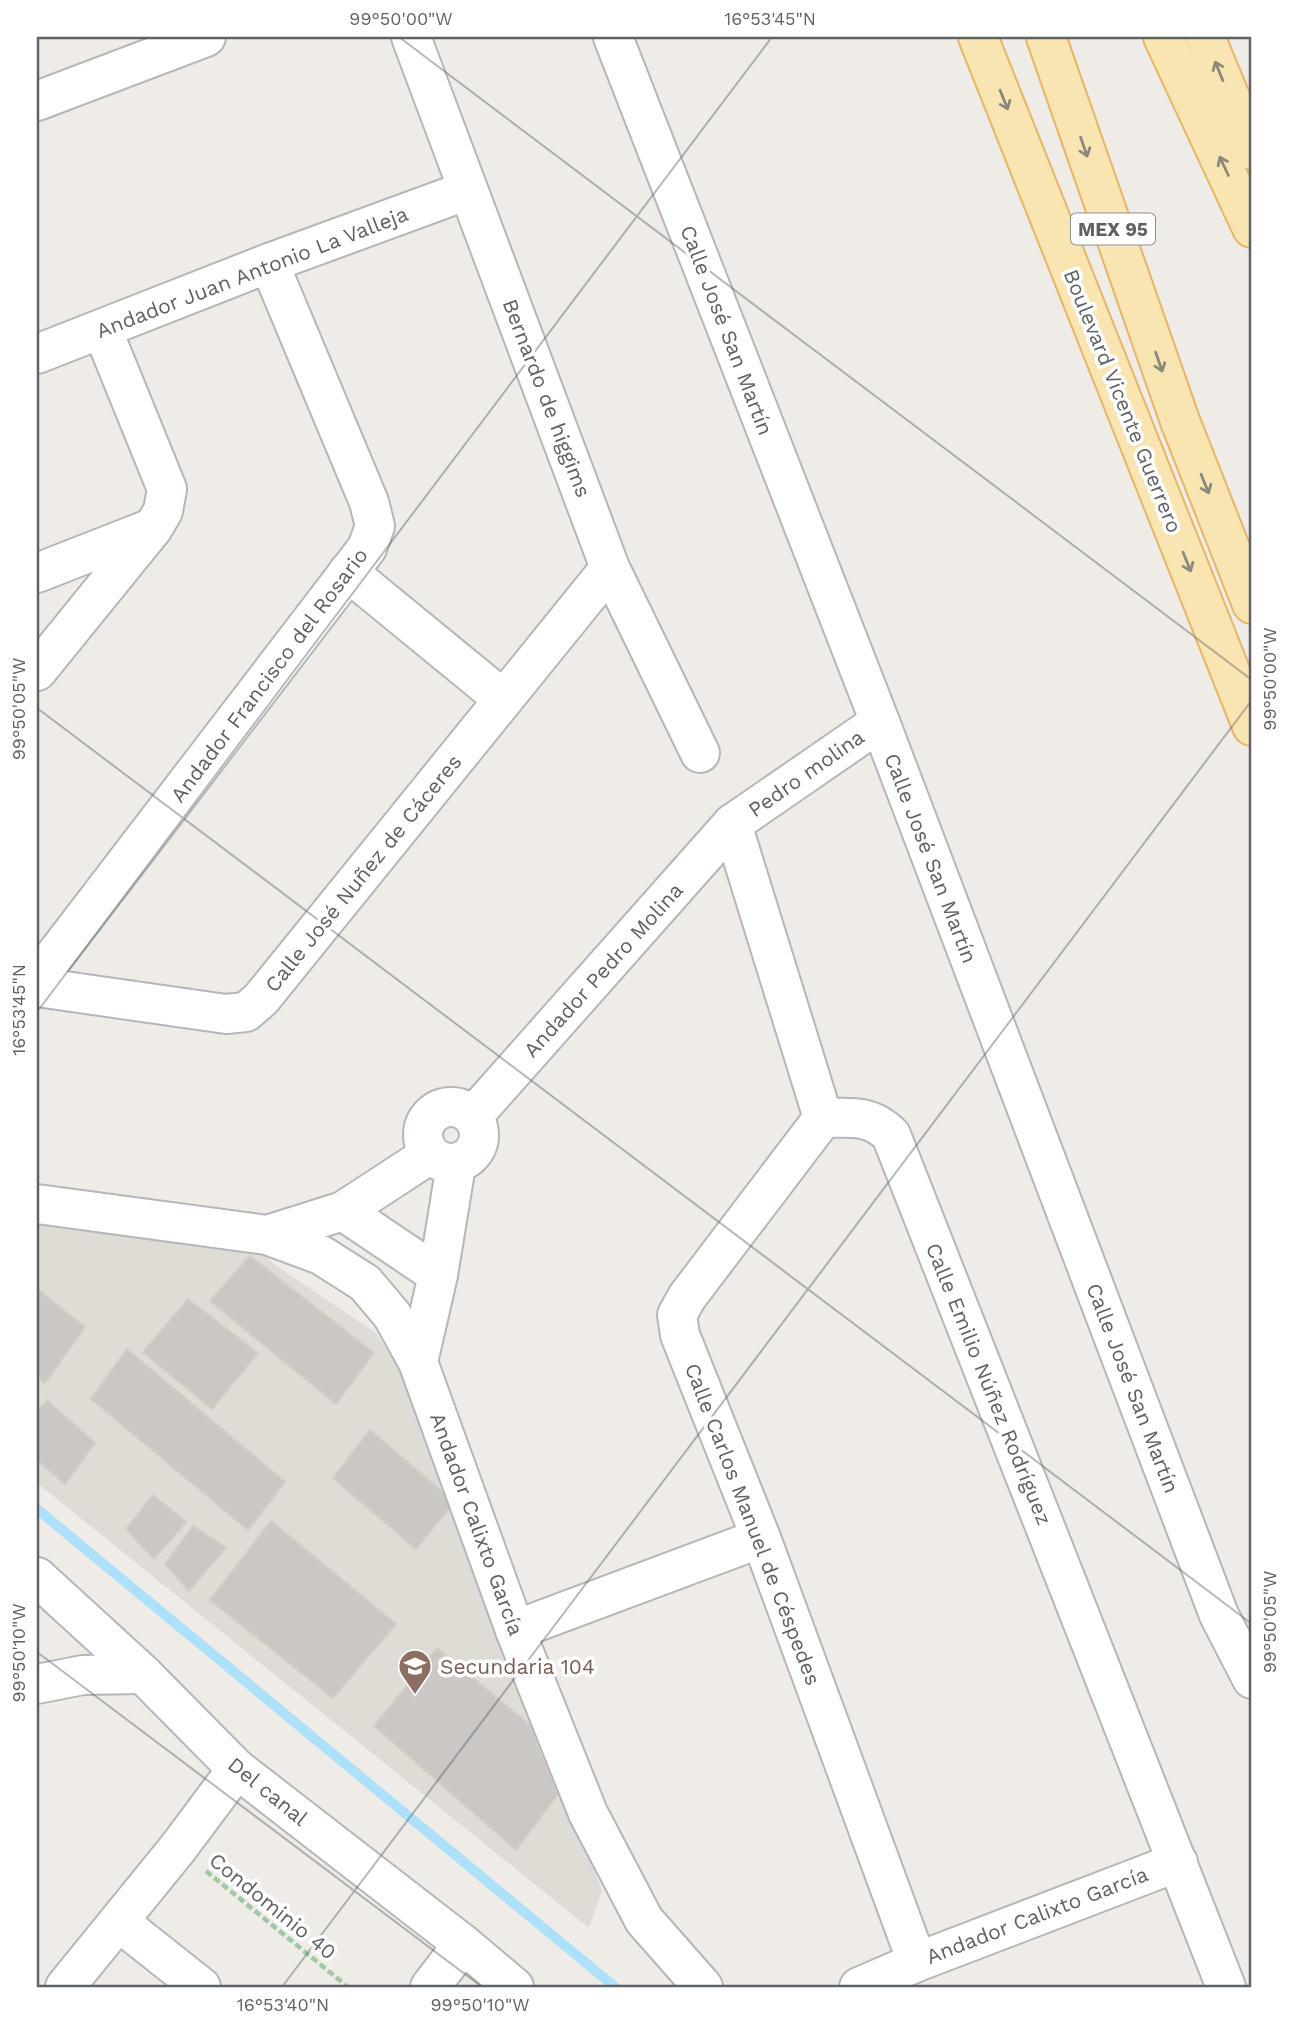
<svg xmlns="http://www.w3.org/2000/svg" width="1289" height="2024" font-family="'Work Sans',sans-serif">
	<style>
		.education { fill: #dfdbd5 }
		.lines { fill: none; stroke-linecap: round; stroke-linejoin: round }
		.stream { stroke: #ade1f9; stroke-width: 10 }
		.building { fill: #cbc7c4; stroke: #d4cdc5; stroke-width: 2 }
		.minor-casing { stroke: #b4b7ba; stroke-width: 42 }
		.major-casing { stroke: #e8b567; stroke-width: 42 }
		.path { stroke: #a0c8a7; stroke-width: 4.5; stroke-dasharray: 7 3.5; stroke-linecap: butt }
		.minor { stroke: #fff; stroke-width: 38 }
		.major { stroke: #f9e5b1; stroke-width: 38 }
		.oneway { stroke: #8c897c }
		.ticks { fill: none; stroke: #5e6266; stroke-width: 2; stroke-opacity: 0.45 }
		.labels { text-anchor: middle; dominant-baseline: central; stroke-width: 7; stroke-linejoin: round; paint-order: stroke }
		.shield { fill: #fff; stroke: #8e9194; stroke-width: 2 }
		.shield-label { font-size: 19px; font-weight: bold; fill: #5e6266 }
		.street-label { font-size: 21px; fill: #5e6266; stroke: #fff }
		.education-label { font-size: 21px; fill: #785e54; stroke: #fff; text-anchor: start }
		.neatline { fill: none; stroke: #5e6266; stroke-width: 2.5 }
		.ticks-label { font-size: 18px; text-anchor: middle; fill: #5e6266 }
	</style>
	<rect width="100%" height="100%" fill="#efece7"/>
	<!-- education -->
	<polygon class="education" points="37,1213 234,1230 281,1269 376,1333 408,1382 602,1891 589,1928 37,1483"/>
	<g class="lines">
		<!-- stream -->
		<polyline class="stream" points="37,1509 615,1987"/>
	</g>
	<!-- building -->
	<g class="building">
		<polygon points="250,1256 374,1353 336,1404 210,1301"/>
		<polygon points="37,1289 85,1327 45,1383 37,1376"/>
		<polygon points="188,1299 258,1353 212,1409 143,1352"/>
		<polygon points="127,1349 285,1482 248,1530 91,1399"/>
		<polygon points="47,1400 95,1443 65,1484 37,1460 37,1412"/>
		<polygon points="370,1430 454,1502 416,1549 333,1478"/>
		<polygon points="153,1495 186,1522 154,1559 126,1529"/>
		<polygon points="271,1521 396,1624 333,1698 210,1600"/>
		<polygon points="193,1526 226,1548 189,1591 165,1564"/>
		<polygon points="437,1648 530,1725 558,1794 516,1850 374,1726"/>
	</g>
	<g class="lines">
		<defs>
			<g id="minor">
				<polyline points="411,37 610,568 700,753"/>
				<polyline points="613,37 880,722 1219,1615 1252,1679"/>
				<polyline points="37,101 206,37"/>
				<polyline points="37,354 269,263 468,190"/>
				<polyline points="348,572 503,699"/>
				<polyline points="37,573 152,528"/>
				<polyline points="37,671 153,528 163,511 167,489 102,329"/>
				<polyline points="732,824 823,1118"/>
				<polyline points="37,979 367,548 375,526 369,502 269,263"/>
				<polyline points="37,987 226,1014 246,1012 261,999 610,568"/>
				<circle cx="451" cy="1135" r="28"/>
				<polyline points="473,1116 732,824 880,722"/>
				<path d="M823 1118C851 1118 870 1114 891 1135L1226 1987"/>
				<polyline points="823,1118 687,1297 677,1315 680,1335 761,1538 917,1962"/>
				<polyline points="37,1204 267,1235 321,1255 365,1283 392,1315 418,1362 515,1630 588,1813 644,1920 703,1987"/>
				<polyline points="343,1211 438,1275"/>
				<polyline points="267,1235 343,1211 429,1155"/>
				<polyline points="418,1362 438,1275 456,1165"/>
				<polyline points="37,1577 143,1674 237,1769 463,1944 514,1987"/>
				<polyline points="515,1630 761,1538"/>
				<polyline points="37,1684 83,1675 143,1674"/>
				<polyline points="119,1922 201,1987"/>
				<polyline points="65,1987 178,1848 237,1769"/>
				<polyline points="430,1987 463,1944"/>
				<polyline points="859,1987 917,1962 1178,1862"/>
			</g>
			<g id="major">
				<polyline points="978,37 1252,726"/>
				<polyline points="1046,37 1180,421 1252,604"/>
				<polyline points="1163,37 1252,228"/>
				<polyline points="1205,37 1252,150"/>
			</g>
		</defs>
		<!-- minor casing -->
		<use href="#minor" class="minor-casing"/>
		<!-- major casing -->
		<use href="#major" class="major-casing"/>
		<!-- path -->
		<polyline class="path" points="206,1871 348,1987"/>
		<!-- minor -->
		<use href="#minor" class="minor"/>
		<!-- major -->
		<use href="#major" class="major"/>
	</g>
	<!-- one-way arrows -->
	<defs><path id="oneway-shaft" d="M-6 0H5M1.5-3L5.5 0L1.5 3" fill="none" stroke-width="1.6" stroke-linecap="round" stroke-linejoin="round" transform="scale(1.75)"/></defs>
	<g class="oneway">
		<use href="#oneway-shaft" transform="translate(1219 71) rotate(-112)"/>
		<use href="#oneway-shaft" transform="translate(1004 100) rotate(68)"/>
		<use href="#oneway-shaft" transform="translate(1084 147) rotate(71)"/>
		<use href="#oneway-shaft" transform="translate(1224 166) rotate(-115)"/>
		<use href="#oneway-shaft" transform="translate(1159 362) rotate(71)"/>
		<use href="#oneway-shaft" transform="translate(1205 484) rotate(68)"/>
		<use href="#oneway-shaft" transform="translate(1187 562) rotate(68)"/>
	</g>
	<!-- ticks -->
	<path class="ticks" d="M399 37 1252 680M37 708 1252 1624M37 1012 772 37M37 1652 482 1987M282 1987 1252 700"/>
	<!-- icons -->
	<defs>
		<symbol id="school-pin" viewBox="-11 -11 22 30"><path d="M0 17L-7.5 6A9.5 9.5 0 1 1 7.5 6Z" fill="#8d6e63" stroke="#fff"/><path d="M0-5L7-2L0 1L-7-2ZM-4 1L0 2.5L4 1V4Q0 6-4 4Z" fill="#fff"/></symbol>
	</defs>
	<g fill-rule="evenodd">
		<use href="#school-pin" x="396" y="1647" width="38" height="52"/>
	</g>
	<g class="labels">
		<!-- shield labels -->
		<rect class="shield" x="1071" y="213.5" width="84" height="31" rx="5"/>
		<g class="shield-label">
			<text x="1113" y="229">MEX 95</text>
		</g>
		<!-- street labels -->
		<g class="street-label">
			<text transform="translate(252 272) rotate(-21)">Andador Juan Antonio La Valleja</text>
			<text transform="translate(727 330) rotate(69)">Calle José San Martín</text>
			<text transform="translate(547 398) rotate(69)">Bernardo de higgims</text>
			<text transform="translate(1123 401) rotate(68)">Boulevard Vicente Guerrero</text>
			<text transform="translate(269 675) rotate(-53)">Andador Francisco del Rosario</text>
			<text transform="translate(806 773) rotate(-35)">Pedro molina</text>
			<text transform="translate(931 858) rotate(69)">Calle José San Martín</text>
			<text transform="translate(363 873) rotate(-51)">Calle José Nuñez de Cáceres</text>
			<text transform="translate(603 970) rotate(-48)">Andador Pedro Molina</text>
			<text transform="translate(989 1384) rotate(68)">Calle Emilio Núñez Rodríguez</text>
			<text transform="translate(1133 1388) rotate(69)">Calle José San Martín</text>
			<text transform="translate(477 1524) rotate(70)">Andador Calixto García</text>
			<text transform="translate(753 1524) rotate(69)">Calle Carlos Manuel de Céspedes</text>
			<text transform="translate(268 1791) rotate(39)">Del canal</text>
			<text transform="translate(273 1906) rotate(39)">Condominio 40</text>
			<text transform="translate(1037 1915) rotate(-21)">Andador Calixto García</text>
		</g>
		<!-- education labels -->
		<g class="education-label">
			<text x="440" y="1666">Secundaria 104</text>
		</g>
	</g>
	<!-- border -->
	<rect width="1289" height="2024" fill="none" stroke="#ffffff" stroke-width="77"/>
	<rect x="38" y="38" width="1212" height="1948" class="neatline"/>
	<g class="ticks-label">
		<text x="401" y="25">99°50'00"W</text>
		<text x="770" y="25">16°53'45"N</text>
		<text transform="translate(1270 679) rotate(-90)" y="6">99°50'00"W</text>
		<text transform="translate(19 709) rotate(-90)" y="6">99°50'05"W</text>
		<text transform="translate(19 1010) rotate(-90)" y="6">16°53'45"N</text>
		<text transform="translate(1270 1622) rotate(-90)" y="6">99°50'05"W</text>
		<text transform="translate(19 1653) rotate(-90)" y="6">99°50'10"W</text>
		<text x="283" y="2011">16°53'40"N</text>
		<text x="480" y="2011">99°50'10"W</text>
	</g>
</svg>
